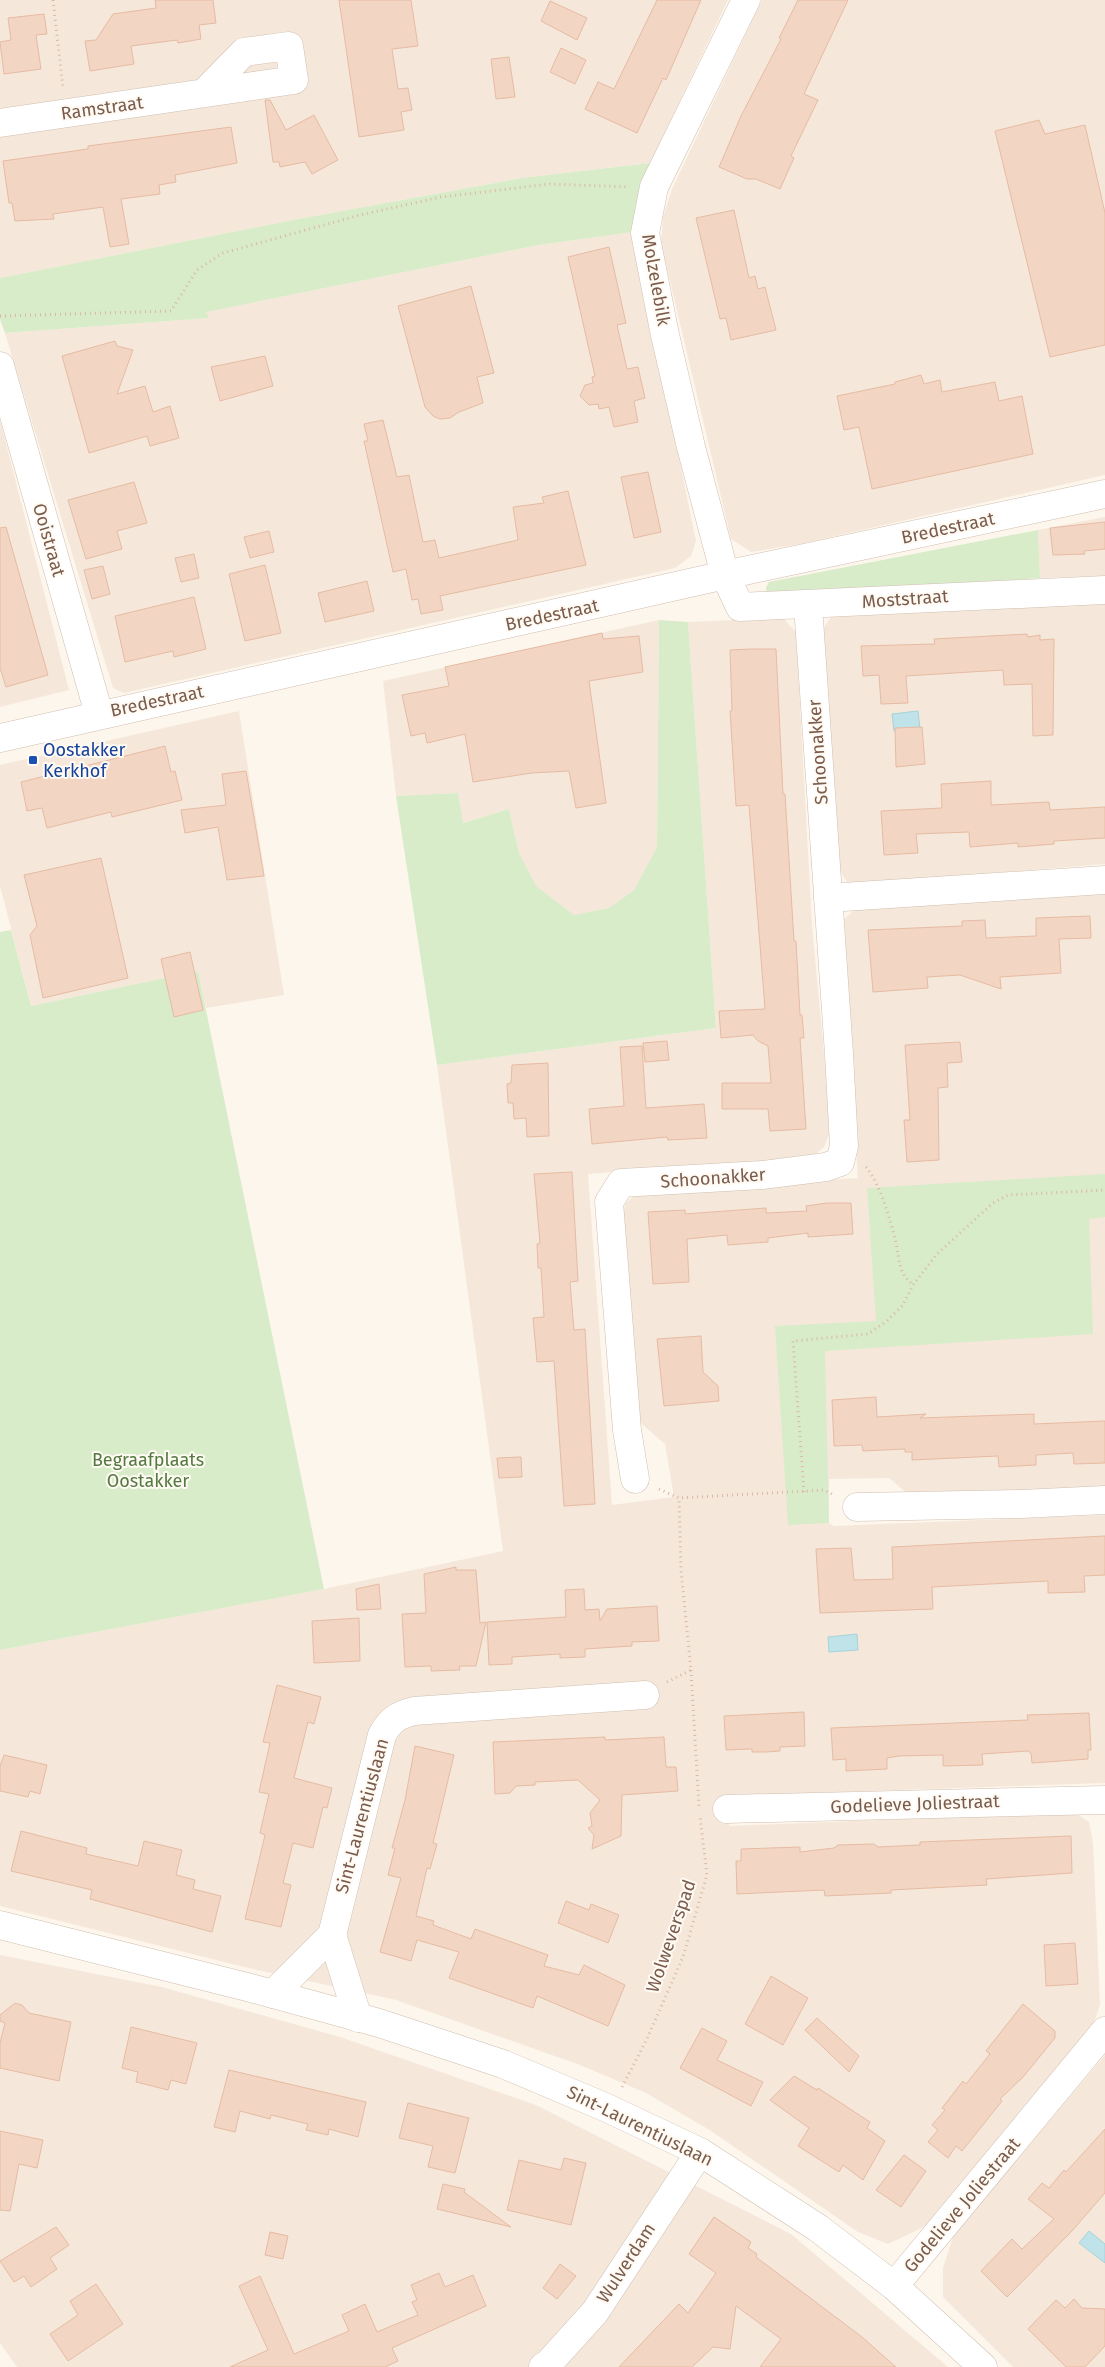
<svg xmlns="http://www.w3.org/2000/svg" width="1105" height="2367" font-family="'Fira Sans',sans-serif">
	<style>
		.residential { fill: #f5e8da }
		.green { fill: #d8ecc9 }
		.water { fill: #bfe3e8; stroke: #a5d3da }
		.building { fill: #f3d5c3; stroke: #e6bba3 }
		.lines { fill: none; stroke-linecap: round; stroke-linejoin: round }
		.minor-casing { stroke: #d1beb0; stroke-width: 29 }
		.path { stroke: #d9b8a5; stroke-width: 3; stroke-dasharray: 1 4; stroke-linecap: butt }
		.minor { stroke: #fff; stroke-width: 28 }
		.transit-dot { fill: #1a4fb4; stroke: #fffaf3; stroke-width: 2 }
		.labels { text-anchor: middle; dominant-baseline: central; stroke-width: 4; stroke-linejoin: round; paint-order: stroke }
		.street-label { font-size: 18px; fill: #7a5c4d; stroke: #fffaf3 }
		.transit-label { font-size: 18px; fill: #164399; stroke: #fffaf3; text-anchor: start }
		.park-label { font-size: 18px; fill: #537a41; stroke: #fffaf3 }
	</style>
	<rect width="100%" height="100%" fill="#fdf6ec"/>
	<!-- residential -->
	<g class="residential">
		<polygon points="0,0 728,0 650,163 522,178 293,220 0,278"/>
		<polygon points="762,0 1105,0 1105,475 800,544 751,552 731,539 661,243 663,217 672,189"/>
		<polygon points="633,232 696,541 691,556 675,568 124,693 113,688 5,333 208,318 205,312 539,245"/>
		<polygon points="0,420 69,690 0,707"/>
		<polygon points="1105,517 1105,576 1040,578 1038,530"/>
		<polygon points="1105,602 1105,864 858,884 847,882 839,870 822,630 832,616"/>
		<polygon points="783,618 796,632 812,925 828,1096 829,1135 824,1147 812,1157 588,1174 612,1505 674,1497 665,1444 637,1420 623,1217 625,1204 635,1195 643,1192 858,1178 840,923 855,909 1105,890 1105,1490 909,1495 889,1478 829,1479 829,1523 834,1526 1105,1515 1105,1783 726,1796 729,1826 1074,1812 1089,1822 1093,1843 1100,2005 1094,2022 930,2224 888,2244 858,2232 708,2129 646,2093 580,2065 396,2000 244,1967 0,1906 0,1650 324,1589 503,1551 437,1065 716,1028 688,622"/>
		<polygon points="659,620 657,847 634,890 609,908 574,916 536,887 519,853 509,809 462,823 458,793 396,796 383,681"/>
		<polygon points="239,711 284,995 206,1008 198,971 31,1006 0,886 0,765"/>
		<polygon points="0,1955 162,1987 340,2037 536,2105 791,2234 948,2367 17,2367 0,2343"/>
		<polygon points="1105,2055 1105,2367 1013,2367 943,2297 943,2268 954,2234"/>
	</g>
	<!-- green -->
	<g class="green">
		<polygon points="650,163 633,232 539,245 206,312 209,318 5,333 0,319 0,278 293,220 522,178"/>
		<polygon points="1038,530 1040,578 773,597 767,594 766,588 769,582"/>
		<polygon points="659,620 688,622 716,1028 437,1065 396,796 458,793 463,823 509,809 519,853 536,886 574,915 609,908 634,890 657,847"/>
		<polygon points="11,930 31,1006 198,971 324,1589 0,1650 0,932"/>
		<polygon points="1105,1174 1105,1217 1089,1219 1093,1334 825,1351 829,1523 788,1525 775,1326 876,1321 867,1188"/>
	</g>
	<!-- water -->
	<g class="water">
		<polygon points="918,711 920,729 894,731 892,714"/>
		<polygon points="857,1634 858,1650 829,1652 828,1637"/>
		<polygon points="1089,2231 1105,2244 1105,2263 1079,2243"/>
	</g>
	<!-- building -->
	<g class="building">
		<polygon points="155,0 213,0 216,23 199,25 201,39 178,43 177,40 131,46 134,64 90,71 85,41 96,40 113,14 156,8"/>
		<polygon points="339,0 411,0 418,46 392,49 398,89 408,88 412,110 401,112 404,130 359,137"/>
		<polygon points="657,0 701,0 666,80 663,78 637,133 585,109 598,82 614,89"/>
		<polygon points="798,0 848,0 804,94 818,100 791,156 794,158 780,189 756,179 747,179 719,167 741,116 781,39 779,38"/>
		<polygon points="550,1 587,18 577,40 541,21"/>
		<polygon points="44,14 47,34 36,35 41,69 4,74 0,42 11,40 8,18"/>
		<polygon points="561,48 586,60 575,84 550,72"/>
		<polygon points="509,57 515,97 496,99 491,59"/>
		<polygon points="265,100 270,100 286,130 314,115 338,160 312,174 305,162 280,167 279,162 273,162"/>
		<polygon points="1039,120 1045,134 1085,125 1105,213 1105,345 1050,357 995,131"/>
		<polygon points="231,127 237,163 175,175 176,182 159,185 160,194 121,199 129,244 110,247 103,207 53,214 54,219 15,221 12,203 9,203 3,161 88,149 88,146"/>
		<polygon points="734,210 749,278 755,276 758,289 765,287 776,330 731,340 726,318 720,319 696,218"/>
		<polygon points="609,247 626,323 617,325 627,369 638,367 645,398 634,401 638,422 614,427 609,407 599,409 598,404 589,405 580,396 585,385 593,383 592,377 595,376 568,257"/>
		<polygon points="471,286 494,373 477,377 483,403 459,412 450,418 440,419 433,416 425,407 398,306"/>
		<polygon points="115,341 117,346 133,350 117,394 145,386 153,412 170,406 179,438 150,446 147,436 89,453 62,356"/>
		<polygon points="265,356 273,386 220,401 211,367"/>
		<polygon points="921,375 924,384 940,380 942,392 995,382 999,401 1022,396 1033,454 872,489 859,427 844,430 837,396 895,384 895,382"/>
		<polygon points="383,420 397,477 409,475 423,542 435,540 439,558 518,540 513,507 544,503 542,497 568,491 586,565 440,596 443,610 421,614 418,599 412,600 406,569 393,572 364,441 368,441 364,424"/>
		<polygon points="648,472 661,532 634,538 621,477"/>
		<polygon points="134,482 147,523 117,531 122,549 86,559 68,500"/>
		<polygon points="1105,522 1105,549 1084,551 1085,554 1053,555 1050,528"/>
		<polygon points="6,527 48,675 6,687 0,668 0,528"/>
		<polygon points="269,531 274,552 250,558 244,537"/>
		<polygon points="194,554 199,578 181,582 175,558"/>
		<polygon points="265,565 281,633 245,641 229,574"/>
		<polygon points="103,566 110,594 92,599 84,570"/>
		<polygon points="367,581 374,611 325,622 318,593"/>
		<polygon points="194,597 206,649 174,657 173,651 125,662 115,616"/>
		<polygon points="602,633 603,639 639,636 643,672 589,681 606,803 576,808 569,771 532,773 473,782 465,734 427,743 425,733 411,736 402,695 449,686 445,667"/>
		<polygon points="1027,634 1028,637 1040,635 1040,640 1054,639 1053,735 1033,736 1032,684 1004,685 1003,670 906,676 908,703 881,704 879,675 863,676 861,646 935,644 934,639"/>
		<polygon points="750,649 776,649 783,794 785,794 794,941 796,941 800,1015 802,1015 804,1038 800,1038 806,1129 770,1131 768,1109 722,1109 722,1083 771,1083 768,1046 758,1041 753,1035 721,1038 719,1011 765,1009 749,805 736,806 730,711 732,711 730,650"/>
		<polygon points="922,727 925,764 896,767 895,728"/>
		<polygon points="165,746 171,772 175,771 182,800 112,817 111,812 47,828 42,808 27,811 21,782"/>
		<polygon points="246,771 264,876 227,880 218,827 185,833 181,810 226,805 222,774"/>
		<polygon points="991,781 991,805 1049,802 1050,810 1105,807 1105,838 1054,841 1054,844 1018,847 1018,843 970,847 969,832 916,834 918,853 884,855 881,811 942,808 941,784"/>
		<polygon points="101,858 128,978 43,998 30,935 37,926 24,875"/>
		<polygon points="1090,916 1091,938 1059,939 1061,973 1000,977 1001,989 960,975 927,977 928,988 873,992 868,930 962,926 962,921 985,920 986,938 1036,936 1036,918"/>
		<polygon points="190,952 203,1010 174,1017 161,959"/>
		<polygon points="667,1041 669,1060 645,1062 643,1043"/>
		<polygon points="960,1042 962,1062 947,1063 948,1087 938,1088 939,1160 907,1162 904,1120 910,1120 905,1045"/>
		<polygon points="642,1046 646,1108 704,1104 707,1138 668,1140 667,1137 592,1144 589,1109 624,1106 620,1047"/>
		<polygon points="548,1063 549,1136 527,1137 526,1118 514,1119 513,1103 508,1103 507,1084 511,1083 512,1065"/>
		<polygon points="572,1172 578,1281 570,1282 574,1330 585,1329 595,1504 564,1506 554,1361 537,1362 533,1318 544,1317 541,1268 538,1268 537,1244 540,1243 534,1174"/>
		<polygon points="827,1203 851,1203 853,1234 808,1237 808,1233 768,1238 768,1242 728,1245 727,1235 687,1239 689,1282 653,1284 648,1212 685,1210 685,1214 766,1208 766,1213 807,1211 806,1206"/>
		<polygon points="701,1336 703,1372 718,1386 719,1401 664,1406 657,1339"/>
		<polygon points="876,1397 877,1417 926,1414 920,1418 1034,1414 1034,1424 1105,1421 1105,1463 1074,1464 1073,1453 1036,1455 1036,1465 999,1467 998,1456 912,1460 912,1452 905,1452 905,1449 863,1451 862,1445 834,1446 832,1400"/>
		<polygon points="521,1457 522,1477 499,1478 497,1458"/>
		<polygon points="1105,1536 1105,1575 1084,1576 1085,1592 1048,1593 1048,1581 932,1587 933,1609 820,1613 816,1549 851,1548 854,1580 893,1579 892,1547"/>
		<polygon points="456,1567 456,1570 476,1570 480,1623 486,1622 476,1666 459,1666 460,1670 431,1671 431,1666 405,1667 402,1614 426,1613 424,1574"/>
		<polygon points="379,1584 381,1609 357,1610 356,1589"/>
		<polygon points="584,1589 585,1610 599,1609 600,1621 607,1609 657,1606 659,1641 632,1642 632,1646 585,1649 585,1657 560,1658 560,1654 512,1657 512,1664 489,1665 487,1622 566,1617 565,1590"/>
		<polygon points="359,1618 360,1661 314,1663 312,1621"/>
		<polygon points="277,1685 321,1697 314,1724 308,1722 294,1778 332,1788 327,1808 323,1807 313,1848 293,1843 283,1883 291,1885 281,1927 245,1919 265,1835 260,1833 269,1794 259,1792 270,1743 263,1742"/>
		<polygon points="804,1712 805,1746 780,1747 780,1751 766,1752 752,1752 752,1749 726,1750 724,1716"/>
		<polygon points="1089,1713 1091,1750 1088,1750 1088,1759 1032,1763 1031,1753 1028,1751 982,1754 983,1765 943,1766 943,1755 899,1756 887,1758 887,1769 846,1771 846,1759 833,1760 831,1728 1028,1720 1027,1715"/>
		<polygon points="605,1737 605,1740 664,1737 666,1767 676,1767 678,1791 622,1795 621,1836 592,1849 594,1835 588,1828 592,1826 590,1813 600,1800 578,1780 535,1782 535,1785 516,1786 510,1793 495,1794 493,1742"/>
		<polygon points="415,1746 454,1755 433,1843 437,1844 430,1869 427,1868 416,1916 434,1921 433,1925 471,1939 475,1929 548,1955 544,1966 579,1975 584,1965 625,1985 608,2026 537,1996 533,2008 449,1978 459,1952 417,1940 411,1961 380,1952 401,1878 388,1875 395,1848 392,1848 405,1800"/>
		<polygon points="4,1755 47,1765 40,1794 30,1791 28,1797 0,1791 0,1766"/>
		<polygon points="21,1831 87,1848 86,1854 138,1866 144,1841 182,1850 176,1875 195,1880 193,1889 221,1896 212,1932 90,1899 92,1890 11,1871"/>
		<polygon points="1071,1836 1072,1873 986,1879 987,1885 891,1890 891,1893 825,1896 824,1890 737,1894 736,1861 741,1861 741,1849 800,1847 800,1852 834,1848 838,1845 874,1844 878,1847 920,1845 920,1842"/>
		<polygon points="566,1901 589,1910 591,1904 619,1915 608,1943 558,1923"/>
		<polygon points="1075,1943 1078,1984 1046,1986 1044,1945"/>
		<polygon points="771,1976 808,1998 783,2045 745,2024"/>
		<polygon points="15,2003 22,2005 29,2013 71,2022 59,2081 0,2068 0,2043 5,2023 0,2021 0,2015"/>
		<polygon points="1023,2004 1055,2031 1055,2038 1023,2077 1000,2099 1002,2101 962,2151 956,2146 948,2158 928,2142 938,2130 932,2125 945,2110 942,2108 963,2081 966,2084 990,2054 986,2051"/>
		<polygon points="817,2018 859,2056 849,2072 805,2030"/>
		<polygon points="131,2027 197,2043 186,2084 171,2080 168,2090 136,2082 138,2072 122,2068"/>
		<polygon points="702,2028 727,2041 717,2060 763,2082 751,2106 680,2068"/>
		<polygon points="229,2070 366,2102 358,2137 329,2129 328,2135 306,2130 308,2124 271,2115 270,2119 240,2111 235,2132 214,2127"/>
		<polygon points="794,2076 817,2090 818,2088 870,2122 867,2128 885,2141 863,2180 843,2165 839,2172 798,2146 809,2128 770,2100"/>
		<polygon points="408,2103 469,2118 455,2173 428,2167 433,2146 399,2138"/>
		<polygon points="1105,2129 1105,2193 1071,2232 1007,2297 981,2271 1012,2239 1022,2249 1054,2219 1028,2199 1042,2183 1049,2188 1064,2170 1066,2172"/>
		<polygon points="0,2131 43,2140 37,2168 19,2164 10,2211 0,2210"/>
		<polygon points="904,2155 926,2171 901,2207 876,2190"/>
		<polygon points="564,2158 586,2163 571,2225 507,2210 519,2160 561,2170"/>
		<polygon points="443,2184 465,2189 464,2192 511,2227 437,2209"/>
		<polygon points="714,2217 751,2242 748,2248 757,2254 756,2257 862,2337 896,2367 760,2367 781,2339 736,2306 730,2349 713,2347 692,2367 619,2367 679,2304 688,2313 716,2273 689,2254"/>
		<polygon points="56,2227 69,2245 50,2258 57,2269 31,2287 24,2276 14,2282 0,2261"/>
		<polygon points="270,2232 288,2236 283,2259 265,2255"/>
		<polygon points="560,2264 576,2276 557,2299 543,2288"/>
		<polygon points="439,2273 445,2287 473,2275 486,2306 392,2348 398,2361 385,2367 230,2367 268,2350 239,2286 260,2276 294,2354 349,2331 342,2315 365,2304 377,2332 418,2315 412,2302 417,2300 411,2285"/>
		<polygon points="96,2284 123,2324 68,2361 50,2334 78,2315 70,2301"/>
		<polygon points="1074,2299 1082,2308 1105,2309 1105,2346 1085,2367 1066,2367 1028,2329 1056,2300 1065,2308"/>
	</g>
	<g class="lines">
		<defs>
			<g id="minor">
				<polyline points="746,0 654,187 645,233 665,335 691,447 725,575 740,607 1105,590"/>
				<path d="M0 123C98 109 196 95 294 80L289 46 244 52 204 93"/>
				<polyline points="0,366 99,714"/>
				<polyline points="0,738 725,575 1105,494"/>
				<polyline points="828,898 1105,880"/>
				<polyline points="635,1479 627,1430 609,1202 621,1183 762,1175 826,1167 840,1162 844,1146 839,1054 808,605"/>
				<polyline points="857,1507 1021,1504 1105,1500"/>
				<polyline points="727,1809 1105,1800"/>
				<polyline points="0,1925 251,1988 379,2023 503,2064 607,2108 700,2152 818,2228 894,2286 983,2367"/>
				<polyline points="332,1935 358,2018"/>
				<path d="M273 1994 332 1935 382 1735C390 1720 398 1715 414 1711L645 1695"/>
				<polyline points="894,2286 1105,2031"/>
				<polyline points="543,2367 549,2363 595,2312 700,2152"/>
			</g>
		</defs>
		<!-- minor casing -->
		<use href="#minor" class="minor-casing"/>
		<!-- path -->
		<g class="path">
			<polyline points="53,0 63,88"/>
			<polyline points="0,316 171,311 197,270 223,253 360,215 441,197 550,184 629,187"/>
			<path d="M866 1167C880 1183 891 1222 896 1243 900 1262 898 1272 913 1285"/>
			<polyline points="659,1489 679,1498 824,1490 834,1495"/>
			<polyline points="804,1492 793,1341 868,1334 887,1321 903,1305 913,1285 937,1254 993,1203 1008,1195 1105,1190"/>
			<polyline points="691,1670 699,1807"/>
			<polyline points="667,1682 691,1670 681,1570 679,1498"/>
			<polyline points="622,2087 646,2041 683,1957 707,1875 700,1816"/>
		</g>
		<!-- minor -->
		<use href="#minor" class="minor"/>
	</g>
	<!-- markers -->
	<rect class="transit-dot" x="28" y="755" width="10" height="10" rx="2.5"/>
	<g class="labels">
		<!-- street labels -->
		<g class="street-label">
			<text transform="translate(102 108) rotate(-8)">Ramstraat</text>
			<text transform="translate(656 280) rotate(80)">Molzelebilk</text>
			<text transform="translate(948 528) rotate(-12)">Bredestraat</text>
			<text transform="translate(49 540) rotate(74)">Ooistraat</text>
			<text transform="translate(905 599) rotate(-4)">Moststraat</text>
			<text transform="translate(552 615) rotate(-12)">Bredestraat</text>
			<text transform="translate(157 701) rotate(-12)">Bredestraat</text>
			<text transform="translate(818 752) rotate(-94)">Schoonakker</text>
			<text transform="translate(713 1178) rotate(-4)">Schoonakker</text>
			<text transform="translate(915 1804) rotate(-2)">Godelieve Joliestraat</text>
			<text transform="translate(362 1816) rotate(-75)">Sint-Laurentiuslaan</text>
			<text transform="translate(671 1936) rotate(-71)">Wolweverspad</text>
			<text transform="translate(640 2126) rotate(26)">Sint-Laurentiuslaan</text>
			<text transform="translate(962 2205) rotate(-50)">Godelieve Joliestraat</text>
			<text transform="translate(626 2263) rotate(-57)">Wulverdam</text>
		</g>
		<!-- transit labels -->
		<g class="transit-label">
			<text x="43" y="750">Oostakker<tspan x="43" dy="21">Kerkhof</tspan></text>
		</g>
		<!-- park labels -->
		<g class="park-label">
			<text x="148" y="1460">Begraafplaats<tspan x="148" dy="21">Oostakker</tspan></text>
		</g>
	</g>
</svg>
